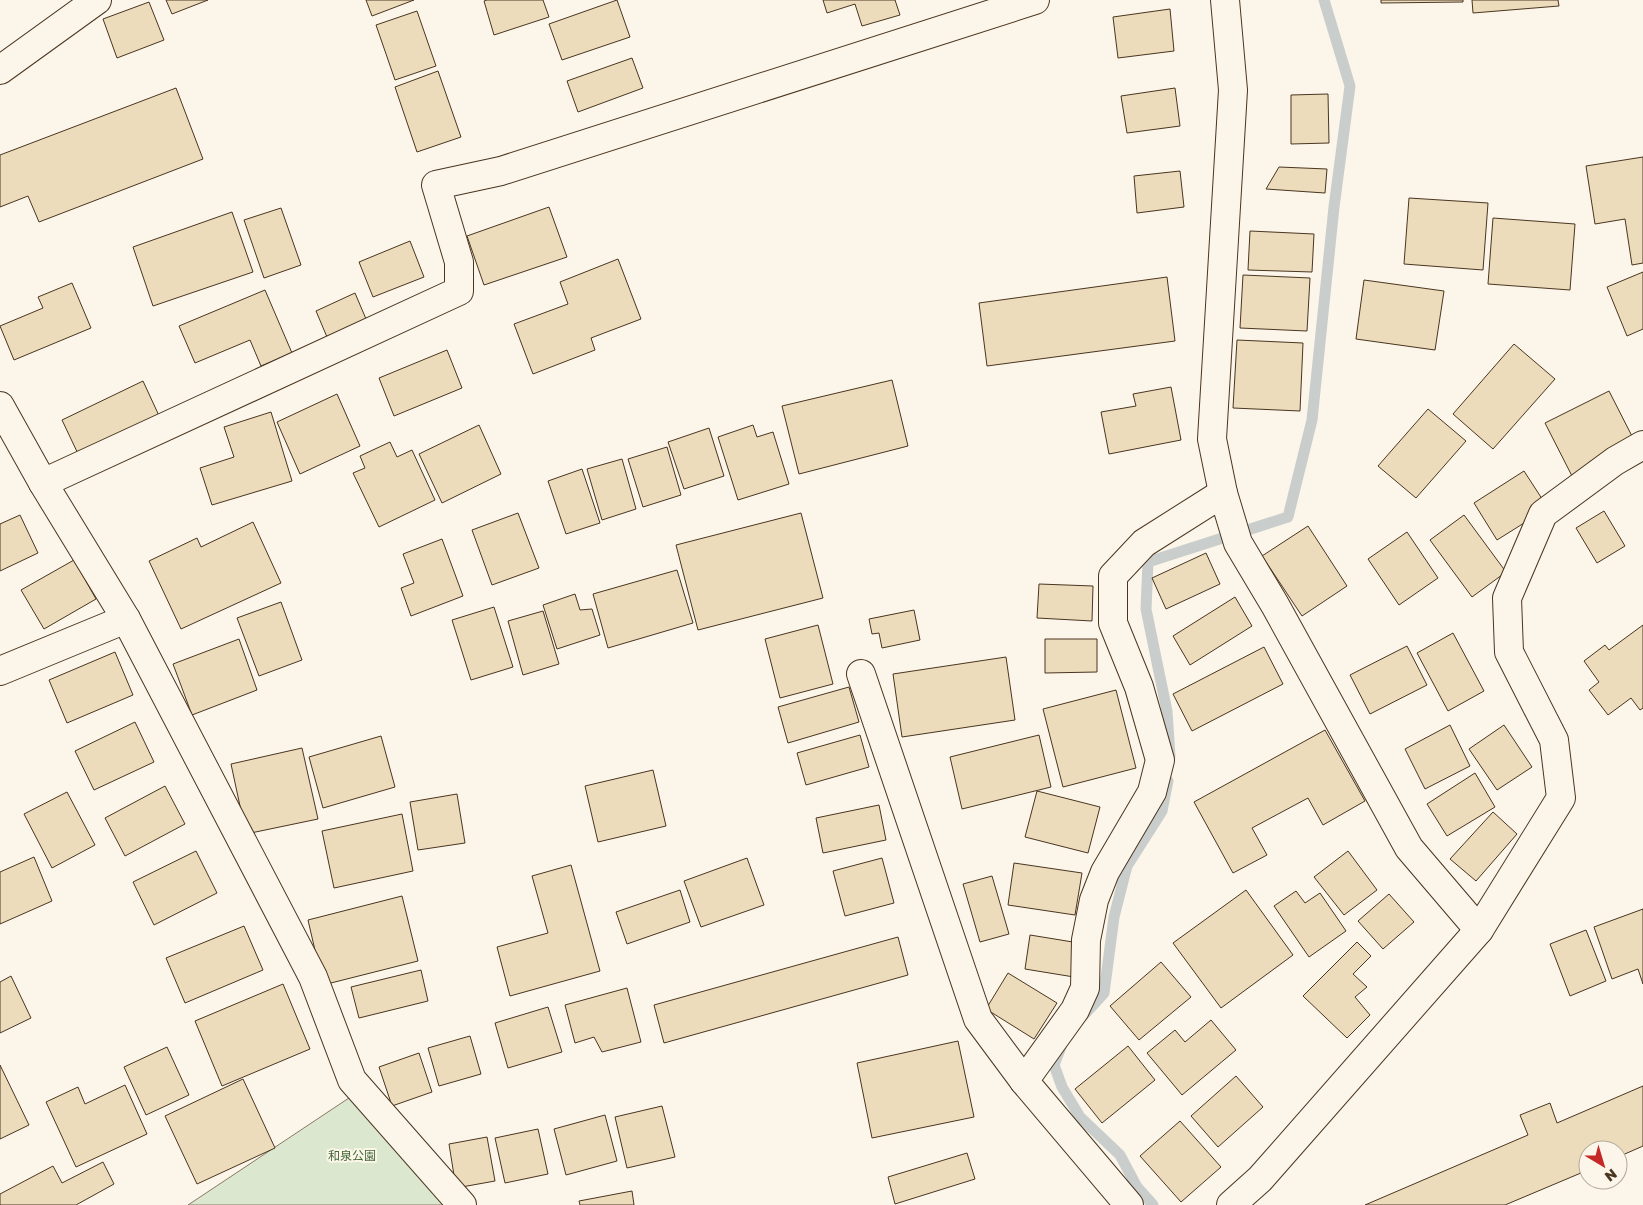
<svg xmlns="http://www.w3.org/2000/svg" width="1643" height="1205" font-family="'Golos Text','Noto Sans JP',sans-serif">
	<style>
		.green { fill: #dce7d0; stroke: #887966 }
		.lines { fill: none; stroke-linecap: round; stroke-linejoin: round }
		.stream { stroke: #c9cecd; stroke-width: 11 }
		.building { fill: #ecdcbc; stroke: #4a3520 }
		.minor-casing { stroke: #4a3520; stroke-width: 30 }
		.minor { stroke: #fbf6e9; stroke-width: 28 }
		.labels { text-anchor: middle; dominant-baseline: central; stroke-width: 4; stroke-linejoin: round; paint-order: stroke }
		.park-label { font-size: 12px; fill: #436837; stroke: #fbf6e9 }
	</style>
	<rect width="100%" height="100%" fill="#fbf6e9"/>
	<!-- green -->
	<polygon class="green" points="361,1090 462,1205 188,1205"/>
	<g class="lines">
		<!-- stream -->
		<g class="stream">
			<polyline points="1170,756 1167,711 1146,609 1148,562 1288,517 1312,420 1334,207 1350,86 1324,0"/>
			<polyline points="1083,1016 1104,993 1114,917 1127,866 1162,811 1168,781"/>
			<polyline points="1061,1047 1054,1065 1062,1087 1080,1117 1120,1155 1137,1187 1153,1205"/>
		</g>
	</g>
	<!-- building -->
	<g class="building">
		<polygon points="166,0 208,0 172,14"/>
		<polygon points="366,0 414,0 372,16"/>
		<polygon points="487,0 543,0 549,17 494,35 484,1"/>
		<polygon points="617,0 630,37 562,60 549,24"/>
		<polygon points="823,0 895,0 900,15 862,26 855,4 827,13"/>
		<polygon points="1381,0 1463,0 1463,2 1381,3"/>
		<polygon points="1472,0 1558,0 1559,6 1473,13"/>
		<polygon points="149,2 164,40 117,58 103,19"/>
		<polygon points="1170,9 1174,51 1118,58 1113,17"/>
		<polygon points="417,11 436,66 395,80 376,25"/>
		<polygon points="632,58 643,88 578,112 567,81"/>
		<polygon points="438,71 461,137 417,152 395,87"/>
		<polygon points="176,88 203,159 39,222 28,196 0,207 0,155"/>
		<polygon points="1175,88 1180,126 1127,133 1121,96"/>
		<polygon points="1328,94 1329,143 1291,144 1291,95"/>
		<polygon points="1643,157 1643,263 1632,265 1625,219 1595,224 1586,166"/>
		<polygon points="1279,167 1327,169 1325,193 1266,189"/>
		<polygon points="1180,171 1184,207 1137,213 1134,176"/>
		<polygon points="1409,198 1488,203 1483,270 1404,264"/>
		<polygon points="549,207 567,257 484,285 467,236"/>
		<polygon points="281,208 301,265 264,278 244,220"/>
		<polygon points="232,212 253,272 153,306 133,247"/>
		<polygon points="1493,218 1575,224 1570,290 1488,284"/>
		<polygon points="1250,231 1314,234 1312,272 1248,270"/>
		<polygon points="410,241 424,277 373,297 359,262"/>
		<polygon points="618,259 641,319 591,338 595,350 533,374 514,324 568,304 560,282"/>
		<polygon points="1643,272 1643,329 1627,336 1607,287"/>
		<polygon points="1243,275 1310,278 1307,331 1240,328"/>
		<polygon points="1167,277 1175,341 987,366 979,303"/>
		<polygon points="1364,280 1444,291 1435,350 1356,339"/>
		<polygon points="72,283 91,328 14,360 0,326 43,308 38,297"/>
		<polygon points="265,290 292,353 261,366 250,340 195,363 179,326"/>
		<polygon points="355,293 366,319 327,337 316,311"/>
		<polygon points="1237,340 1303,343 1300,411 1233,408"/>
		<polygon points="1514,344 1555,379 1493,449 1453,414"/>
		<polygon points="447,350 462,388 394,416 379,378"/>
		<polygon points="892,380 908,446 799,474 782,406"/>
		<polygon points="143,381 161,420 80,458 62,420"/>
		<polygon points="1171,387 1181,440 1109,454 1101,412 1136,406 1133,394"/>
		<polygon points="1609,391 1636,444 1572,476 1545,423"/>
		<polygon points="337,394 360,446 300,474 277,422"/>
		<polygon points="1428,409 1466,441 1416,498 1378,466"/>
		<polygon points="271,412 292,481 212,505 200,468 234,457 224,427"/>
		<polygon points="479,425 501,474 442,503 419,454"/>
		<polygon points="753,425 757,437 773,432 789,484 738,500 718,437"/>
		<polygon points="709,428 724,476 684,489 668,442"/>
		<polygon points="390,442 397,457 412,450 435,500 379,527 353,473 365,468 360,456"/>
		<polygon points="667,447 681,495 643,507 628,459"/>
		<polygon points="622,459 636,509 602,520 587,469"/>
		<polygon points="582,469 600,523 566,534 548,481"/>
		<polygon points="1524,471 1548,508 1497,540 1474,503"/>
		<polygon points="1604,511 1625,546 1597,563 1576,528"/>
		<polygon points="518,513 539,568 492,585 472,530"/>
		<polygon points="801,513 823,598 698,630 676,545"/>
		<polygon points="20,515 38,553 0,571 0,524"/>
		<polygon points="1464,515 1506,572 1472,597 1430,540"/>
		<polygon points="253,522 281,583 181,629 149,561 197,538 201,547"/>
		<polygon points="1308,526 1347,586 1302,616 1262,556"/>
		<polygon points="1407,532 1438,578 1399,605 1368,559"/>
		<polygon points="442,539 463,596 411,616 401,588 414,583 403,554"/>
		<polygon points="1206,553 1220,584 1166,609 1152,578"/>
		<polygon points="74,560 96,599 44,629 21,590"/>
		<polygon points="677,570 693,623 608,648 593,594"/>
		<polygon points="1039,584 1093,586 1092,621 1037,618"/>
		<polygon points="575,594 580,610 592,609 600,635 557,649 543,605"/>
		<polygon points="1235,597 1252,626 1190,665 1173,636"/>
		<polygon points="281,602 302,660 259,676 237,618"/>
		<polygon points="494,607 513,667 471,680 452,620"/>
		<polygon points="914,610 920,640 882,648 879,633 872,634 869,619"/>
		<polygon points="543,611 559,664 523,675 508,621"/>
		<polygon points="818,625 833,684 780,698 765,639"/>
		<polygon points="1643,625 1643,708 1640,710 1631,698 1608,715 1589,690 1599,682 1584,661 1605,645 1609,650"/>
		<polygon points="1453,633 1484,691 1448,711 1417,653"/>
		<polygon points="239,639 257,690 192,715 173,664"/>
		<polygon points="1045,639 1097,639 1097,672 1045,673"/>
		<polygon points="1407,646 1427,685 1370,714 1350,675"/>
		<polygon points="1264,647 1283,684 1192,731 1173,694"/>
		<polygon points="115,652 133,695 67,723 49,680"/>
		<polygon points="1006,657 1015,720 902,737 893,674"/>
		<polygon points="849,687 859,722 788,743 778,707"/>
		<polygon points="1116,690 1136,768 1063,787 1043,709"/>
		<polygon points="135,722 154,762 94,790 75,751"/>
		<polygon points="1450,725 1470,766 1425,789 1405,749"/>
		<polygon points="1504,725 1532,767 1497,790 1469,749"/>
		<polygon points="1325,730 1365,801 1323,825 1308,798 1252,828 1267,855 1233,873 1194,802"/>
		<polygon points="860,735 869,767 806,785 797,753"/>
		<polygon points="1039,735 1051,787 962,809 950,757"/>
		<polygon points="381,736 395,787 323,808 309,757"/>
		<polygon points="302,748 318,819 246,834 231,764"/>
		<polygon points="653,770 666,826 598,842 585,786"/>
		<polygon points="1475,773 1495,807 1447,836 1427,804"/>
		<polygon points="165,786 185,824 125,856 105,818"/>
		<polygon points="1037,791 1100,807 1088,853 1025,837"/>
		<polygon points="67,792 95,845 52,868 24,814"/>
		<polygon points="457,794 465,843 418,850 410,802"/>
		<polygon points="879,805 886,840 823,853 816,818"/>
		<polygon points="1493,812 1517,834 1476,881 1450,859"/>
		<polygon points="402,814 413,871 334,888 322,831"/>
		<polygon points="196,851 217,893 154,925 133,882"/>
		<polygon points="1348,851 1377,890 1344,915 1314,877"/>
		<polygon points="34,857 52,901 0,924 0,872"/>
		<polygon points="747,858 764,905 701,927 684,881"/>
		<polygon points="882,858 894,903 845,916 833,871"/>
		<polygon points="1014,863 1082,873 1075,915 1008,905"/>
		<polygon points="571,865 600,971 510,996 497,947 548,933 532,876"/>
		<polygon points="992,876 1009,934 980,942 963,884"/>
		<polygon points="680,890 690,922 627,944 616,912"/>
		<polygon points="1246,890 1293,955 1221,1008 1173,943"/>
		<polygon points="1296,891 1305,903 1320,893 1346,931 1309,957 1274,906"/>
		<polygon points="1389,894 1414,922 1383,949 1358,921"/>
		<polygon points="402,896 418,961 323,985 308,920"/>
		<polygon points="1643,909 1643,984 1638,969 1612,979 1594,927"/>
		<polygon points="244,926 263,970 185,1003 166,958"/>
		<polygon points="1586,930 1606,981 1570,996 1550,944"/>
		<polygon points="1030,935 1079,943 1074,977 1025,969"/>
		<polygon points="898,937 908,975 664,1043 654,1005"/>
		<polygon points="1357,942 1371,956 1353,974 1367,987 1355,997 1370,1015 1347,1038 1303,996"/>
		<polygon points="1161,962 1191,997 1139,1040 1110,1006"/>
		<polygon points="421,970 428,1001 359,1018 351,987"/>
		<polygon points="1008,973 1057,1003 1034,1039 986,1009"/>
		<polygon points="11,976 31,1018 0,1033 0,982"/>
		<polygon points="283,984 310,1049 222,1086 195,1021"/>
		<polygon points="627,988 641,1042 602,1052 594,1037 575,1043 565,1005"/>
		<polygon points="548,1007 562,1052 508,1068 495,1023"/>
		<polygon points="1211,1020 1236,1050 1182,1095 1147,1053 1175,1030 1185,1042"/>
		<polygon points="470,1036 481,1074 439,1086 428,1048"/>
		<polygon points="958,1041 974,1117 872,1138 857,1063"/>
		<polygon points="1128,1046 1155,1080 1102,1123 1075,1089"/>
		<polygon points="167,1047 189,1095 146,1115 124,1067"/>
		<polygon points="419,1053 432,1092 392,1106 379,1067"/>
		<polygon points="0,1065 29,1125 0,1139"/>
		<polygon points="1236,1076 1263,1107 1218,1147 1191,1116"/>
		<polygon points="243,1079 275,1148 197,1184 165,1116"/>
		<polygon points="125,1085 147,1134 76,1167 46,1102 78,1087 85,1104"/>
		<polygon points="1643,1086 1643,1146 1618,1157 1618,1150 1588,1150 1588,1170 1505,1205 1365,1205 1528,1135 1520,1115 1550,1103 1557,1123"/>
		<polygon points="662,1106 675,1157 627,1168 615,1117"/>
		<polygon points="605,1115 617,1161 566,1175 554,1129"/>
		<polygon points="1180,1121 1221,1167 1181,1202 1140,1156"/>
		<polygon points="538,1129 548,1174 505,1183 495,1138"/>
		<polygon points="487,1137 495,1181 456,1188 449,1144"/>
		<polygon points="967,1153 975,1179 895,1204 888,1177"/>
		<polygon points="103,1162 114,1184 76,1205 0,1205 0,1194 53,1166 62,1183"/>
		<polygon points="632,1191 634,1205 580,1205 579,1201"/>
	</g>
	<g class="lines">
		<defs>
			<g id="minor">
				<polyline points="1225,0 1233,90 1212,439 1223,493 1238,543 1275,605 1409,848 1479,930"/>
				<polyline points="0,70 97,0"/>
				<polyline points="0,406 43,483 126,619 313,977 352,1080 462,1205"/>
				<polyline points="43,483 459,291 459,262 436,185 501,171 1035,0"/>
				<polyline points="0,671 126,619"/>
				<polyline points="861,674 978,1019 1024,1081 1129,1205"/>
				<polyline points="1024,1081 1075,1010 1085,988 1086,940 1094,900 1105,872 1152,792 1160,760 1139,687 1113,623 1113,576 1144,543 1223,493"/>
				<polyline points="1231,1205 1260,1179 1479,930 1561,798 1554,740 1509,652 1507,598 1543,514 1615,461 1643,445"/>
			</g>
		</defs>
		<!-- minor casing -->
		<use href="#minor" class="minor-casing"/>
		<!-- minor -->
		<use href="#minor" class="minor"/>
	</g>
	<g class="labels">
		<!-- park labels -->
		<g class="park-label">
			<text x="352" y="1155">和泉公園</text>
		</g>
	</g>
	<!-- north arrow -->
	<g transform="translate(1603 1165) rotate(142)"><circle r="24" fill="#fbf6e9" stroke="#b4a999"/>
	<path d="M0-4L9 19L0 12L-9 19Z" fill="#c62828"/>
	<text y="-8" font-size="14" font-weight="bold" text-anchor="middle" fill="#4a3520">N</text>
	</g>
</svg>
